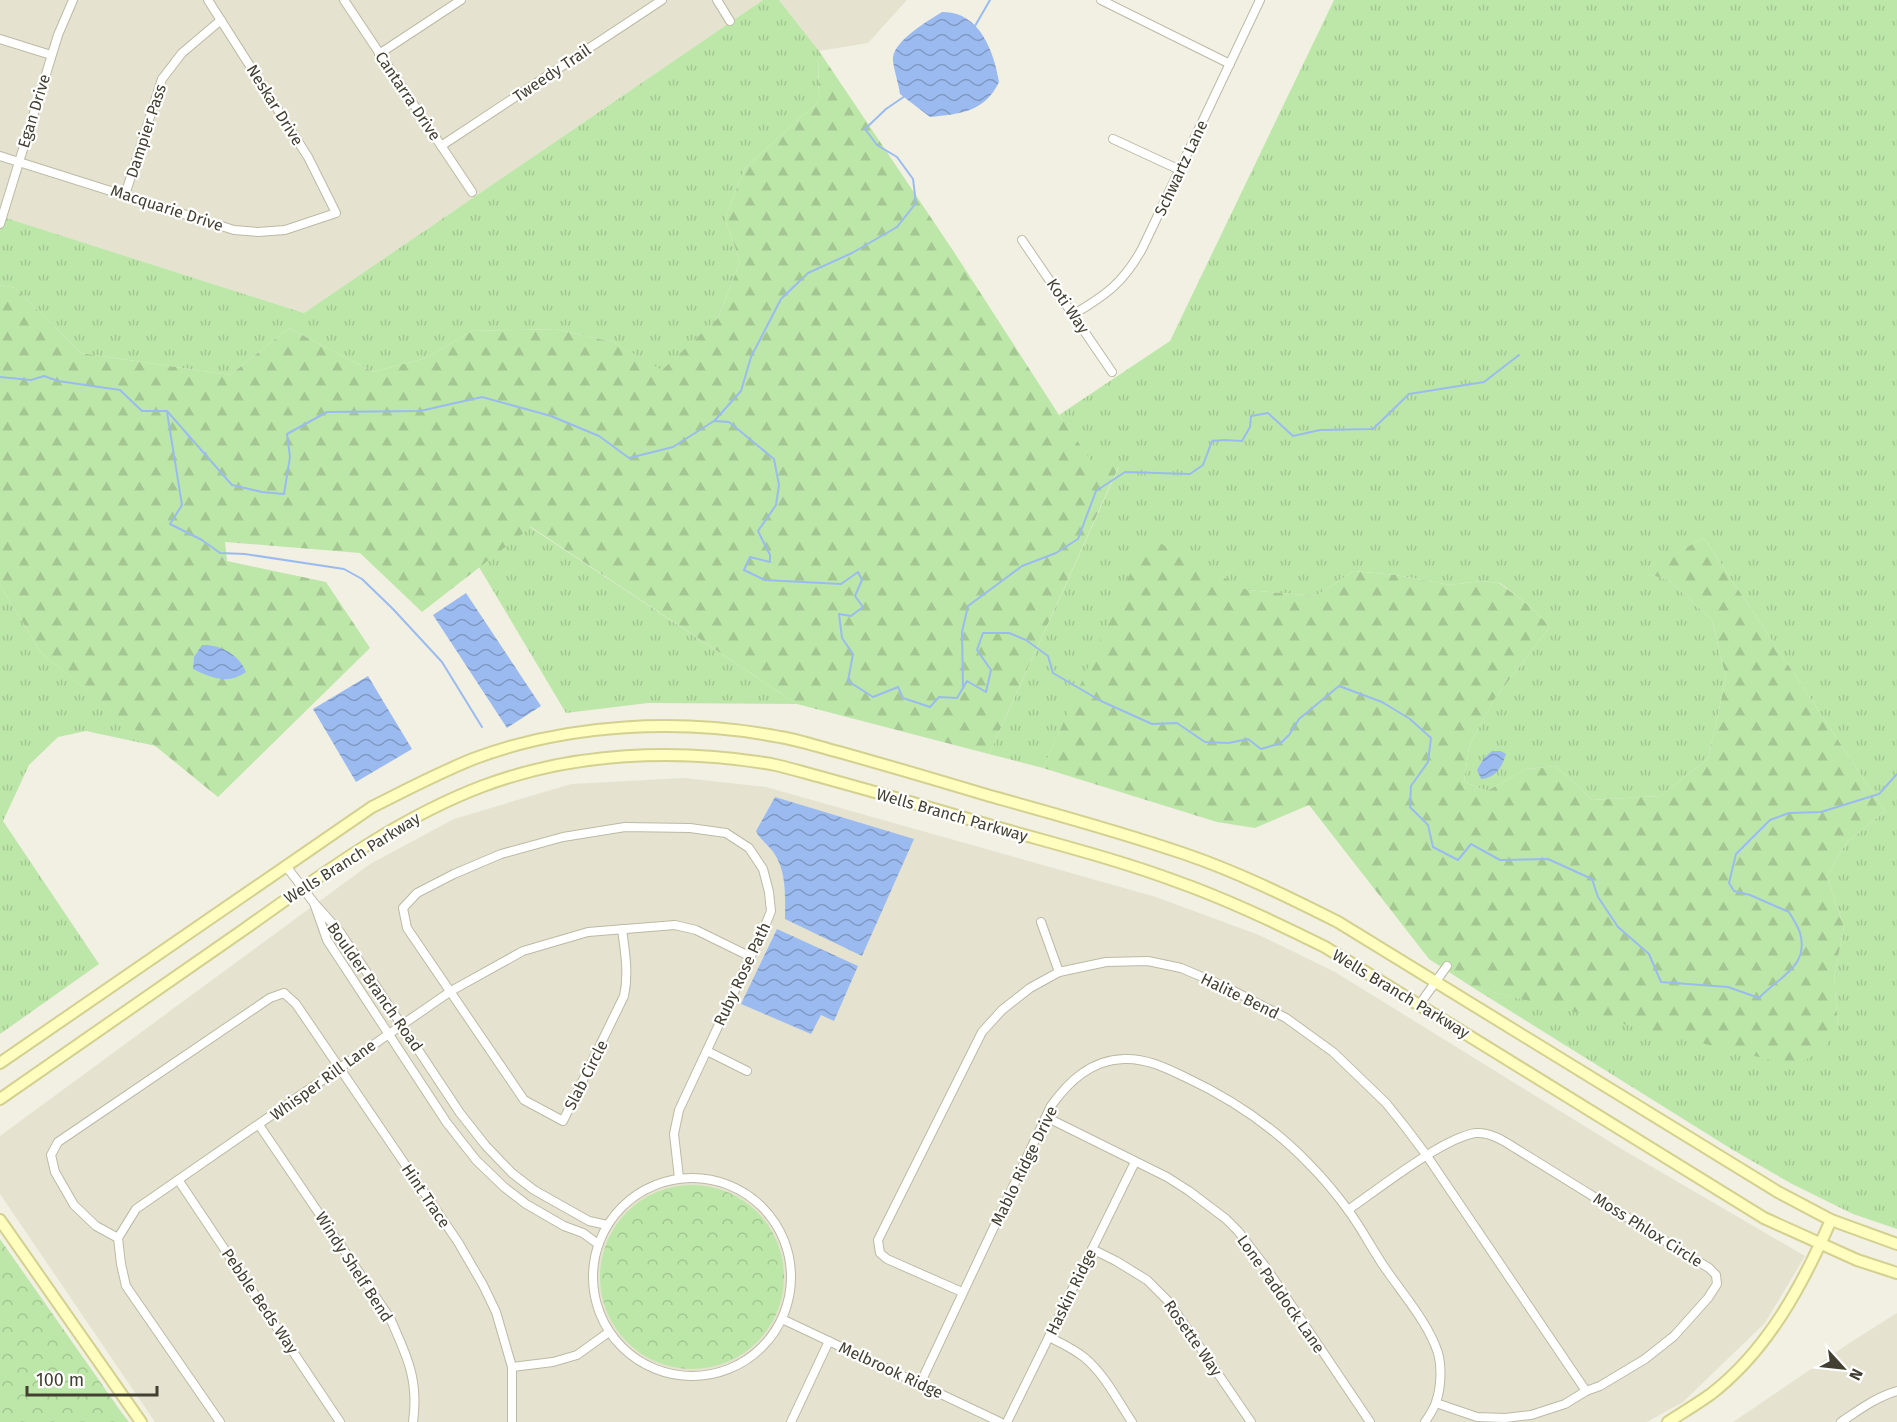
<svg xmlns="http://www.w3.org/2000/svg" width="1897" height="1422" font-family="'Fira Sans',sans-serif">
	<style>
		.residential { fill: #e5e3d0 }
		.grass { fill: url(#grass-tufts) }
		.forest { fill: url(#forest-firs) }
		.park { fill: url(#park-crowns) }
		.water { fill: url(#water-waves) }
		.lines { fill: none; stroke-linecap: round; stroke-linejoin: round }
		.stream { stroke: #9bbbf0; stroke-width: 2 }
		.street-casing { stroke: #bcbaa4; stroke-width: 10 }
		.secondary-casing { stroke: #d3d090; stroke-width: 14 }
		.street { stroke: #fff; stroke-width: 8 }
		.secondary { stroke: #fffebe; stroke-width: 10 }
		.labels { text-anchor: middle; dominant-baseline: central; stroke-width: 4.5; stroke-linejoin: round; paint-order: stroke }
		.street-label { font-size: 16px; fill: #434032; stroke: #fff }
	</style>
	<defs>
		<pattern id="grass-tufts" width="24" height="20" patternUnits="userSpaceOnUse" patternTransform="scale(1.5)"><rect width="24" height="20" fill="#bde7a9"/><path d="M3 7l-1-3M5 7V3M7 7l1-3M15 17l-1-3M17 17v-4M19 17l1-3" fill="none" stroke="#a4c792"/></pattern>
		<pattern id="forest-firs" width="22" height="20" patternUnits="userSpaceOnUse" patternTransform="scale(1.5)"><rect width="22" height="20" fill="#bde7a9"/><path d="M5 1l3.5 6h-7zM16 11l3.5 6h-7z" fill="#a4c792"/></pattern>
		<pattern id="park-crowns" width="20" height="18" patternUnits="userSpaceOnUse" patternTransform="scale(1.5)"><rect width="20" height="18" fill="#bde7a9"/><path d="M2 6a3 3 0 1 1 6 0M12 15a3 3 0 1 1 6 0" fill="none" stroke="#a4c792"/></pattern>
		<pattern id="water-waves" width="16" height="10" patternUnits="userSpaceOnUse" patternTransform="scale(1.5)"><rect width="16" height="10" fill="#9bbbf0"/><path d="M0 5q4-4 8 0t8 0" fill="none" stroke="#8099c3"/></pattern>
	</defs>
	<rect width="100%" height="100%" fill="#f1f0e2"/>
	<!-- residential -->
	<g class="residential">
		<polygon points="0,0 763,0 304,313 0,216"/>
		<polygon points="779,0 907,0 868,43 819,51"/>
		<polygon points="684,778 766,787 1156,897 1259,935 1335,972 1625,1151 1805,1256 1765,1323 1683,1402 1647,1422 155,1422 0,1194 0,1136 370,864 454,819 571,784"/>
		<polygon points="1897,1313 1897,1422 1733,1422 1851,1342"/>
	</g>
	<!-- grass -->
	<g class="grass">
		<polygon points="763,0 779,0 819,51 818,102 745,168 725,218 740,262 718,318 662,371 613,342 556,329 472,331 426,358 373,372 289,328 230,375 81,353 15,288 0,285 0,216 304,313"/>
		<polygon points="1334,0 1897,0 1897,1229 1853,1214 1792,1184 1733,1150 1472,987 1795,1065 1838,1025 1834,978 1844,927 1827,876 1846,843 1885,811 1704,538 1641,572 1669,580 1712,620 1726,678 1708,759 1660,796 1592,800 1556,766 1526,769 1487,791 1464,782 1469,747 1493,701 1550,627 1531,607 1500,583 1481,581 1450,585 1396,575 1354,571 1316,596 1246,590 1148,537 1043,768 989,754 1119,467 1097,470 1059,415 1170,341"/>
		<polygon points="530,527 797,704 648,703 566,713 479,567"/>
		<polygon points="0,585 42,654 156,746 86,731 58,737 29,765 3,821 99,964 0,1034"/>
	</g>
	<!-- forest -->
	<g class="forest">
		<polygon points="819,51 954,252 1059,415 1097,469 1109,463 1119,466 989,754 797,704 531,527 422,612 360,553 225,542 227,561 326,582 370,648 218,797 42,654 0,585 0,285 15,288 81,353 230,375 289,328 373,372 426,358 472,331 556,329 613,342 662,370 718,318 740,262 725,218 745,168 818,102"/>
		<polygon points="1147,536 1247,590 1316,596 1354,571 1396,575 1450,585 1481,581 1499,583 1531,607 1550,627 1493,701 1469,747 1464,782 1487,791 1526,769 1556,766 1592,800 1660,796 1708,759 1726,678 1712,620 1669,580 1640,572 1704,538 1885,811 1846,843 1827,876 1844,927 1834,978 1838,1025 1824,1049 1795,1066 1472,987 1429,959 1309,805 1255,828 1217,822 1043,768"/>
	</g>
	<!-- park -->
	<g class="park">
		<circle cx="692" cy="1277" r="92"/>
		<polygon points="0,1239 122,1413 129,1422 0,1422"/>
	</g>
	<!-- water -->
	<g class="water">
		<path d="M942 12C979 11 994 51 999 82 985 112 960 114 930 117L900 94C899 84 892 64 893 57 896 39 928 21 942 12Z"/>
		<polygon points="466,593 541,706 507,728 433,615"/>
		<path d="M202 645C219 644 239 654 246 672 228 685 211 678 193 669L194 657Z"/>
		<polygon points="368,676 412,749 356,782 313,709"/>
		<path d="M1492 751H1501L1506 754C1502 767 1496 778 1481 779L1477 770 1484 758Z"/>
		<path d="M775 797 914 839 862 956 785 919C785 898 787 872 774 853 769 845 760 840 756 831Z"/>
		<polygon points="777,929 858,966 834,1021 821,1015 811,1034 741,1004"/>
	</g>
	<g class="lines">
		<!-- stream -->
		<g class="stream">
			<polyline points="975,26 990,0"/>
			<path d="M0 377 31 380 44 376 58 381 120 390 142 411H167L232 485 262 492 284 494 290 457 287 434 327 412 420 411 482 397 551 416 599 436 629 458 673 447 714 421 729 422 774 459 779 485 776 505 758 531 770 555V562L750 557 744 570 765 580 841 584 858 572 862 580 855 596 863 607 851 616 839 614 842 638 853 654 848 681 873 697 898 687 903 698 930 707 939 697 957 698 967 681 986 692 991 670 977 650 983 633H1009L1026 640 1048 656 1053 673 1101 701 1152 724 1177 723 1205 742 1229 743 1248 739 1261 749 1281 743 1289 735 1299 719 1339 686 1382 702 1410 719 1431 738 1428 762 1411 786 1410 807 1428 825 1433 847 1458 860 1471 844 1500 860 1548 859 1592 879 1598 897 1618 927 1649 954 1661 982 1728 987 1759 998C1777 978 1810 967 1800 933 1798 926 1793 919 1789 912L1750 895 1734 891 1729 883 1736 854 1770 820 1789 813 1821 812 1879 794 1897 774"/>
			<polyline points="167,412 182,505 170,524 202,540 220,553 245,554 344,569 362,579 393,609 442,662 482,727"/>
			<polyline points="715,420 741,391 751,357 781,299 808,273 852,253 897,227 916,203 913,179 897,157 877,145 865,129 886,109 905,96"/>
			<polyline points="963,688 962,632 968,606 1022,566 1056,553 1078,539 1096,491 1125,472 1190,474 1203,465 1212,441 1224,440 1242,441 1250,427 1251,416 1268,413 1293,436 1320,430 1373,429 1409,394 1484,382 1519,355"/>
		</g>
		<defs>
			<g id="street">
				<polyline points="344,0 472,192"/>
				<polyline points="717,0 730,21"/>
				<polyline points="1101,0 1230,64"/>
				<polyline points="0,39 51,55"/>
				<polyline points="379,54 461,0"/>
				<polyline points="1113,139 1180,170"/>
				<polyline points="441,146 662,0"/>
				<polyline points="0,156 234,230 258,232 285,230 336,213 308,157 208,0"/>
				<polyline points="125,195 162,79 182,53 221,20"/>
				<polyline points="0,224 58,35 73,0"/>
				<polyline points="1022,240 1112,372"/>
				<path d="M1074 314C1106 295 1123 283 1142 249L1260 0"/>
				<polyline points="286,866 314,903"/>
				<polyline points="1041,922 1059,972"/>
				<path d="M622 929C625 952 629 974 624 996L563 1121 524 1100 407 928 403 908 417 893 454 874 501 854 563 837 625 827 690 828 726 833 749 848 763 869 769 892 771 911 765 926 679 1110 674 1134 679 1178"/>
				<polyline points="1419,1005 1447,966"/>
				<polyline points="707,1051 747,1071"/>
				<polyline points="1046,1117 1167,1177 1189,1191 1226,1219 1238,1231 1267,1269 1370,1422"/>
				<path d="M259 1125 390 1318C407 1356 419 1380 413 1422"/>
				<circle cx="692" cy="1277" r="99"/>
				<polyline points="179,1181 340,1422"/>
				<path d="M1348 1210C1377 1190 1444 1137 1476 1133 1490 1132 1504 1141 1515 1148L1709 1268 1716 1275 1717 1284 1708 1298 1674 1336 1645 1359 1600 1386 1586 1391 1565 1404 1531 1415 1505 1418 1477 1417 1436 1403"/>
				<polyline points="118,1238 96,1226 74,1205 55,1172 51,1155 58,1142 270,998 284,993 296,1004 458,1242 483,1285 496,1312 512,1367 512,1422"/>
				<polyline points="598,1244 583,1233 564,1226 526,1204 504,1187 476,1160 447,1123 327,940 314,903 340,932 460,1113 486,1146 512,1173 534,1190 589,1221 607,1225"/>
				<polyline points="1092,1249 1116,1261 1147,1280 1169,1302 1251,1422"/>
				<polyline points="962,1292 887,1259 880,1253 878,1240 982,1032 1002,1010 1030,988 1059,972 1106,962 1148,961 1181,968 1226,987 1286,1018 1333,1052 1386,1103 1406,1128 1427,1156 1586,1391"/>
				<polyline points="782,1319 1000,1422"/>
				<path d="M1049 1337C1061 1343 1074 1349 1085 1358 1105 1375 1118 1401 1132 1422"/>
				<polyline points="512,1367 553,1362 577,1355 609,1332"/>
				<path d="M920 1384 1051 1106C1069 1081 1091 1060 1124 1059 1146 1058 1166 1068 1185 1077 1232 1099 1274 1127 1310 1165 1324 1179 1337 1195 1348 1210 1362 1229 1372 1249 1385 1268 1402 1293 1429 1324 1438 1353 1442 1367 1441 1388 1436 1402 1434 1409 1429 1416 1425 1422"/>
				<polyline points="220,1422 126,1286 121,1264 118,1238 136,1209 451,991 523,951 588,932 675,925 696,930 751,957"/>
				<polyline points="791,1422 829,1341"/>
				<polyline points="1007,1422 1135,1162"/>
				<path d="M1841 1422C1859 1410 1876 1397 1897 1391"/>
			</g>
			<g id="secondary">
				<path d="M0 1063 372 807C406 790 438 773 473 759 568 723 681 718 780 737 799 740 819 747 839 752 889 766 940 781 990 796 1055 814 1121 832 1185 854 1238 872 1288 897 1338 922L1778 1192 1831 1220 1897 1244"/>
				<path d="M0 1099C82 1042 164 985 246 928 321 875 396 819 483 786 574 752 676 748 771 764 790 768 809 774 828 779 879 793 931 808 982 823 1047 842 1114 858 1178 882 1229 900 1277 923 1325 947L1764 1218 1857 1260 1897 1273"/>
				<polyline points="0,1220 141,1422"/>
				<path d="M1668 1422C1682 1413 1697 1404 1711 1394 1768 1350 1803 1284 1831 1220"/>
			</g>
		</defs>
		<!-- street casing -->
		<use href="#street" class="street-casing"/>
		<!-- secondary casing -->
		<use href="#secondary" class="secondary-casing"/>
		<!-- street -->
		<use href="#street" class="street"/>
		<!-- secondary -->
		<use href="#secondary" class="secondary"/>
	</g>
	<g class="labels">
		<!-- street labels -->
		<g class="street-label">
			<text transform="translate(552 73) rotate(-34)">Tweedy Trail</text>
			<text transform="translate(408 96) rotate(56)">Cantarra Drive</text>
			<text transform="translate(275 105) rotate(58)">Neskar Drive</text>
			<text transform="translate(34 111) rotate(-73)">Egan Drive</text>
			<text transform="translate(146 131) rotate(-72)">Dampier Pass</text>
			<text transform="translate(1181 168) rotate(-65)">Schwartz Lane</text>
			<text transform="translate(167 208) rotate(18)">Macquarie Drive</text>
			<text transform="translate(1068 306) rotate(56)">Koti Way</text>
			<text transform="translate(952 815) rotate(16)">Wells Branch Parkway</text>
			<text transform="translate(352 858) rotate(-32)">Wells Branch Parkway</text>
			<text transform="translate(742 974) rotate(-65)">Ruby Rose Path</text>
			<text transform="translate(375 987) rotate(55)">Boulder Branch Road</text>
			<text transform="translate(1401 994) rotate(31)">Wells Branch Parkway</text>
			<text transform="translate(1240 996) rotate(26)">Halite Bend</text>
			<text transform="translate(586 1075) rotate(-63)">Slab Circle</text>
			<text transform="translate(323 1080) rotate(-36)">Whisper Rill Lane</text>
			<text transform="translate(1024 1166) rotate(-64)">Mablo Ridge Drive</text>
			<text transform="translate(426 1196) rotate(56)">Hint Trace</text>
			<text transform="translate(1648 1230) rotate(32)">Moss Phlox Circle</text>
			<text transform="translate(354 1267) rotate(57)">Windy Shelf Bend</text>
			<text transform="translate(1071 1292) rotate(-64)">Haskin Ridge</text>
			<text transform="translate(1281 1294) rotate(55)">Lone Paddock Lane</text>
			<text transform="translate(260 1301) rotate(56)">Pebble Beds Way</text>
			<text transform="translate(1193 1338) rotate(55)">Rosette Way</text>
			<text transform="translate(891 1370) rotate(25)">Melbrook Ridge</text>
		</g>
	</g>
	<!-- north arrow -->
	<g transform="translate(1843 1368) rotate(117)" stroke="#ffffff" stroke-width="4.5" paint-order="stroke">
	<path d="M0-4.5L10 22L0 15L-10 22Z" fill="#434032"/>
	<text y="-9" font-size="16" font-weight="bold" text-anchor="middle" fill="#434032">N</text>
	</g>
	<!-- scale -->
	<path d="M27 1386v9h130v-9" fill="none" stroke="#434032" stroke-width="3"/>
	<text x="36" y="1386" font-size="18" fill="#434032" stroke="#ffffff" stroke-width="4.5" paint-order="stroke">100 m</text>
</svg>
